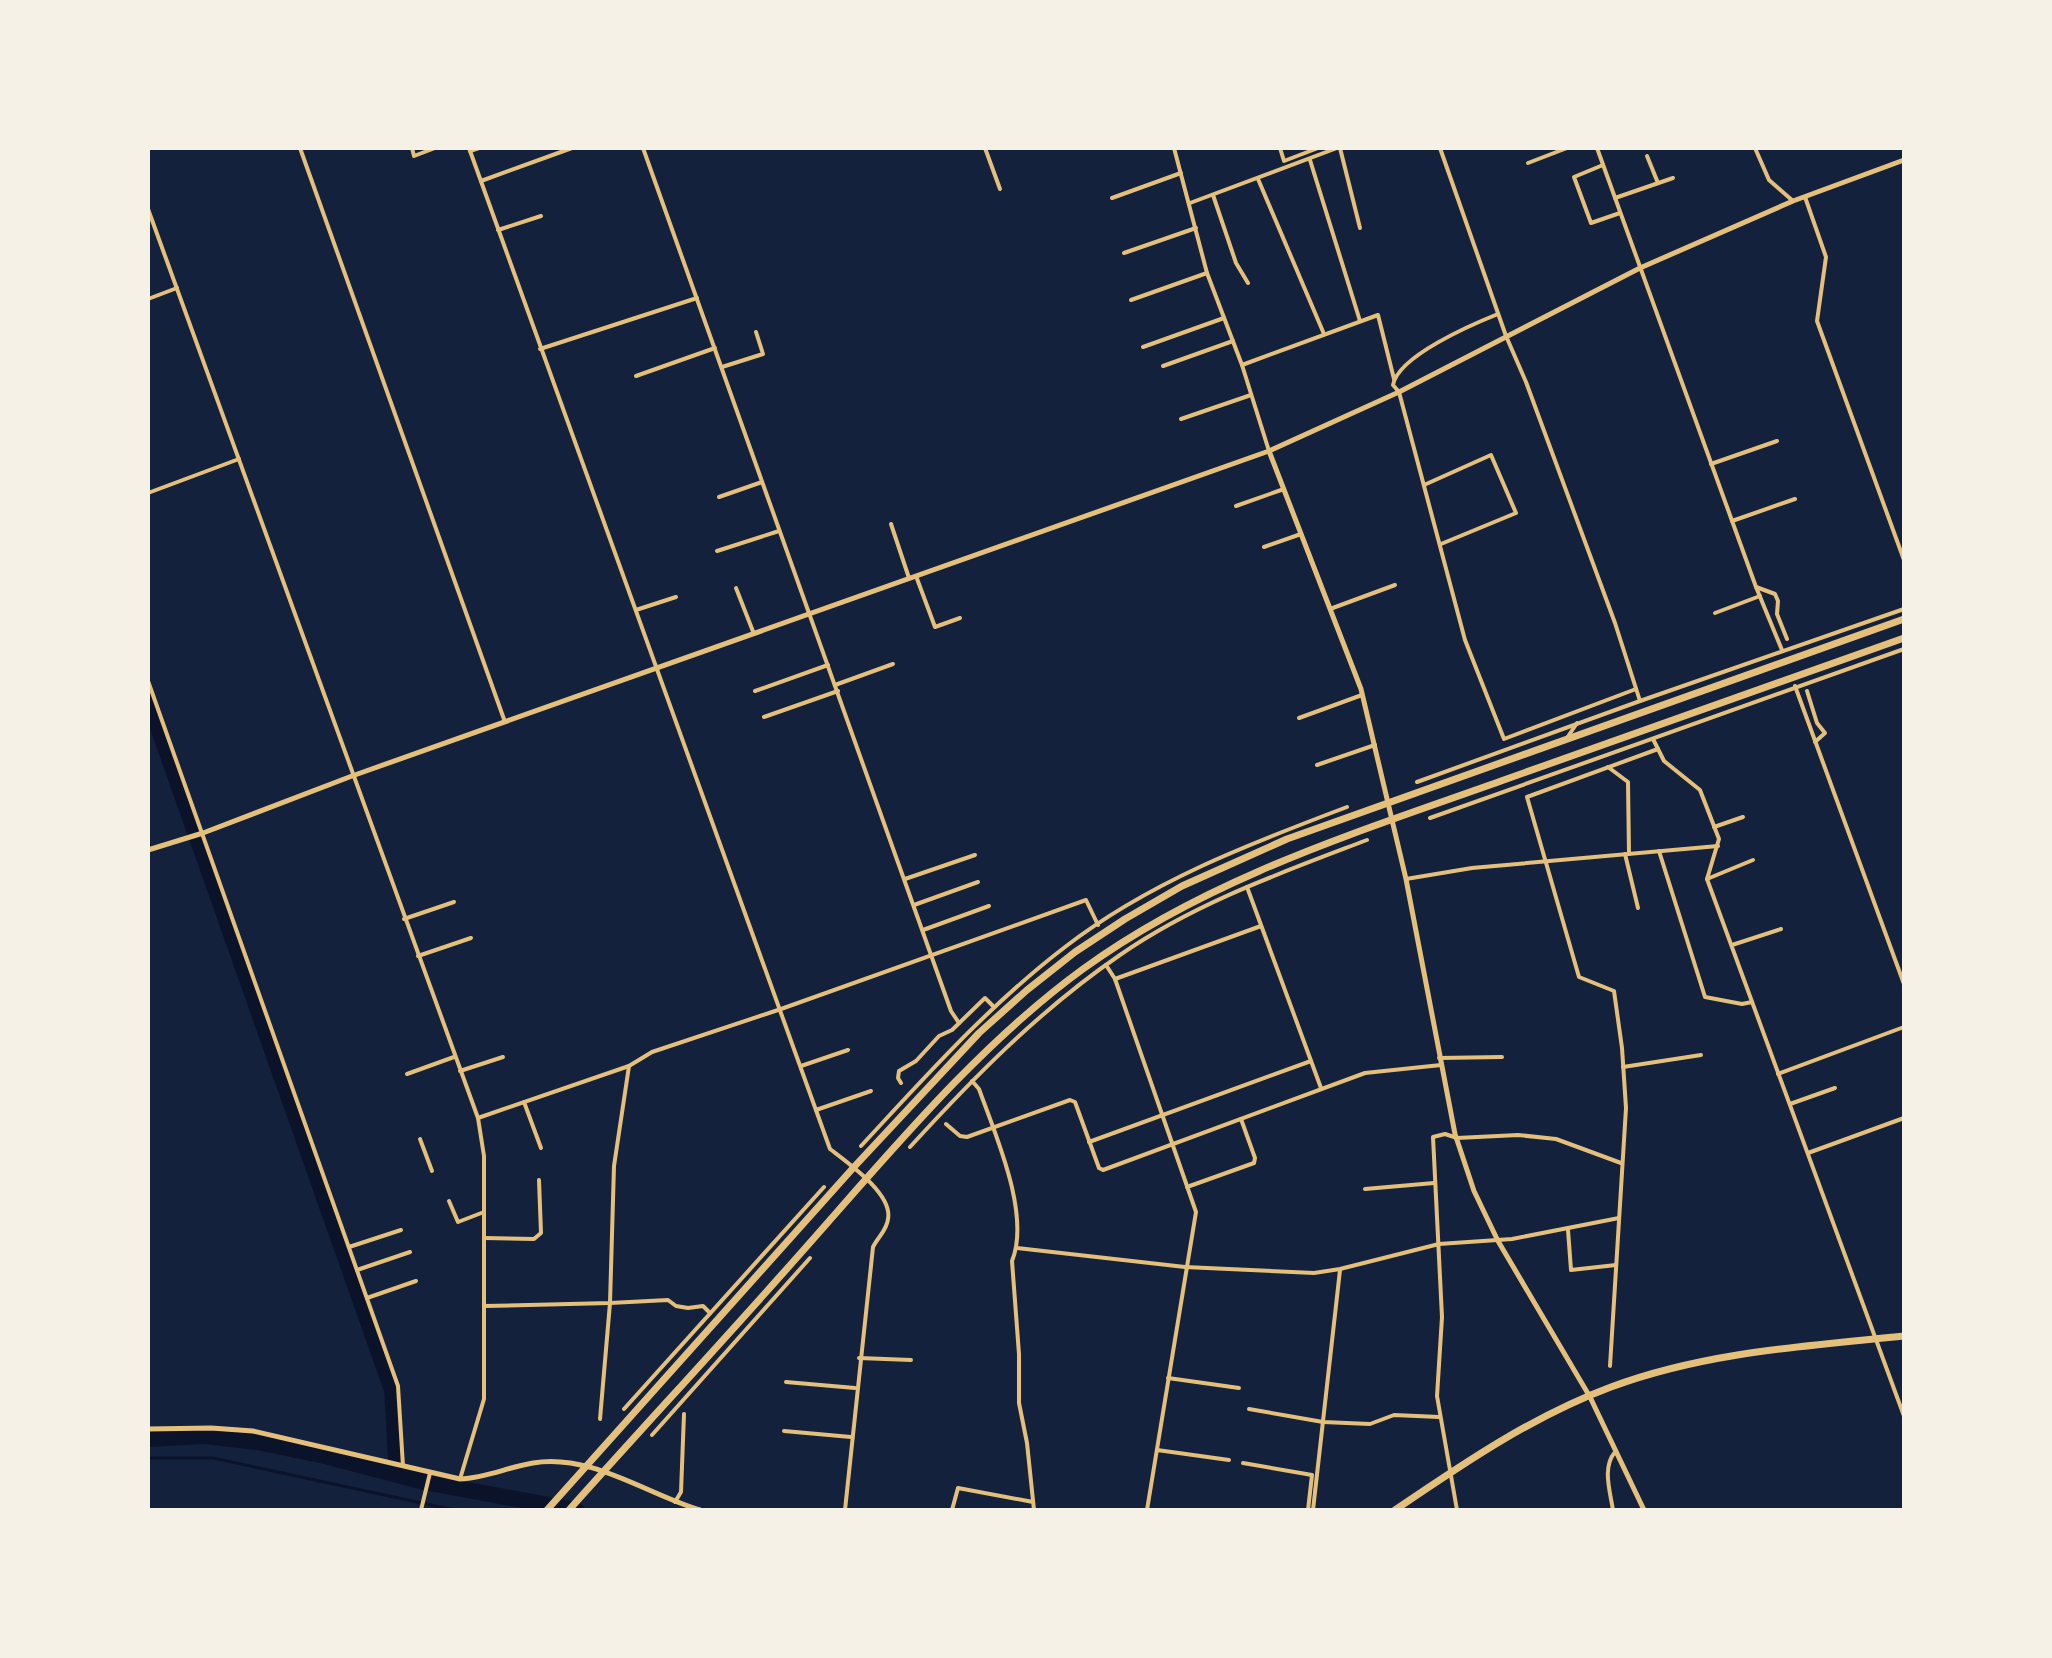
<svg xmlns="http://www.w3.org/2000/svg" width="2052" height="1658" font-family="Lora,serif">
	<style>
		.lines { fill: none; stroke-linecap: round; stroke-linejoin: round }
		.stream { stroke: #0b132b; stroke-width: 3 }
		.river { stroke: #0b132b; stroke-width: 16 }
		.minor { stroke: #e5c07b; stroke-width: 4 }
		.tertiary { stroke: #e5c07b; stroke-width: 5 }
		.primary { stroke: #e5c07b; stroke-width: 7 }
		.trunk { stroke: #e5c07b; stroke-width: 7 }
	</style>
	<rect width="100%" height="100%" fill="#14213d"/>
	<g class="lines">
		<!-- stream -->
		<polyline class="stream" points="148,1458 213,1458 454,1510"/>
		<!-- river -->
		<g class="river">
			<polyline points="148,699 392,1390 397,1473"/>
			<polyline points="148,1439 204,1436 257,1442 325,1456 424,1482 576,1510"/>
		</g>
		<!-- minor -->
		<g class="minor">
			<polyline points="300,148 505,722"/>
			<polyline points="412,148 414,156 435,148"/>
			<path d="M469 148 830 1149C848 1163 893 1194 888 1219 887 1230 878 1237 873 1247L845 1510"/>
			<polyline points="643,148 951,1011 959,1023"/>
			<polyline points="985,148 1000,189"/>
			<polyline points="1174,148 1207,273 1242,365 1269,451"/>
			<polyline points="1280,148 1284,161 1318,148"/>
			<polyline points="1340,148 1360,228"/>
			<polyline points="1440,148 1506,336 1526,382 1615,623 1640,701"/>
			<polyline points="1597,148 1756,587 1782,650"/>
			<polyline points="1755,148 1769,180 1793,201"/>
			<polyline points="470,151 479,148"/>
			<polyline points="1647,156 1658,183"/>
			<polyline points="1310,160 1360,321"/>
			<polyline points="1528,163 1567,148"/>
			<polyline points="1603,165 1574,177 1591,223 1620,213"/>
			<polyline points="1258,179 1324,334"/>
			<polyline points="481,181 572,148"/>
			<polyline points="1213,195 1236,263 1248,283"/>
			<polyline points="1805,197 1826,257 1817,321 1904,560"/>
			<polyline points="1112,198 1181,173"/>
			<polyline points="1615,198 1673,178"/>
			<polyline points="1190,203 1337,148"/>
			<polyline points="148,209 478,1118 484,1156 484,1399 460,1479"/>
			<polyline points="498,230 541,216"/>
			<polyline points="1124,253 1196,228"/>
			<polyline points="148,299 177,288"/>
			<polyline points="1131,300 1207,273"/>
			<path d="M1498 314C1473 324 1398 356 1393 385L1399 392 1465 640 1504 739 1636 689"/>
			<polyline points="1143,347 1224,318"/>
			<polyline points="540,349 697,298"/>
			<polyline points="1242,365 1378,315 1394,379"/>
			<polyline points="1163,366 1233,341"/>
			<polyline points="722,367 763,354 756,332"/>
			<polyline points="636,376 715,348"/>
			<polyline points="1181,419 1251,395"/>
			<polyline points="1711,464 1777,441"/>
			<polyline points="1424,485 1491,455 1516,513 1441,544"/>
			<polyline points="148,493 239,459"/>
			<polyline points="719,497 762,482"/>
			<polyline points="1236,506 1284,489"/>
			<polyline points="1732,521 1795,499"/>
			<polyline points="891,524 909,578"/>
			<polyline points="1264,547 1301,534"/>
			<polyline points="717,551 779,531"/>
			<polyline points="916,576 935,627 960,618"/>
			<polyline points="1756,587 1775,594 1778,601 1777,614 1787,639"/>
			<polyline points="736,588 754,634"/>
			<polyline points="1330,609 1395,585"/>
			<polyline points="636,610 676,597"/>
			<polyline points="1715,613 1760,596"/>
			<polyline points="148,681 398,1386 403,1466"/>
			<polyline points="835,685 893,664"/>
			<polyline points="1795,686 1904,984"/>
			<polyline points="755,691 828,665"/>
			<polyline points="1807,691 1817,723 1825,733 1815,742"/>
			<polyline points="764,717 838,691"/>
			<polyline points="1299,718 1362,695"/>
			<polyline points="1567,738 1577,723"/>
			<polyline points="1653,739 1664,761 1700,790 1719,839 1707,879 1904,1416"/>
			<polyline points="1317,765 1375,745"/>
			<polyline points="1608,767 1628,782 1629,854"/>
			<polyline points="1417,782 1640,701 1904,609"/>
			<polyline points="1430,818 1904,649"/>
			<polyline points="1714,827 1743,817"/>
			<polyline points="1659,851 1705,997 1742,1004 1752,1002"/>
			<polyline points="1625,854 1638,908"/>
			<polyline points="905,879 975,855"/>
			<polyline points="1406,879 1472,868 1718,846"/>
			<polyline points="1707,879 1753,860"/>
			<polyline points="1247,887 1321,1088"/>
			<polyline points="914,905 978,882"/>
			<polyline points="404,919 454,902"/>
			<polyline points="923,930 989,906"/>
			<polyline points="1732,945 1781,929"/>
			<polyline points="418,956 471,938"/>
			<polyline points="1106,965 1115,979 1196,1212 1147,1510"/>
			<polyline points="1115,979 1261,926"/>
			<polyline points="1439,1058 1502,1057"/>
			<polyline points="801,1066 848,1050"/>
			<polyline points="1623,1067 1701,1055"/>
			<polyline points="460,1071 503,1057"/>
			<polyline points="407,1074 454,1057"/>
			<polyline points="1778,1074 1904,1027"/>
			<path d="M972 1081 979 1089C995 1134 1031 1214 1012 1261L1019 1354V1403L1027 1443 1034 1510"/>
			<polyline points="901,1083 898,1078 899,1071 916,1061 939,1036 952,1030 985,998 994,1007"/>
			<polyline points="524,1102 541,1148"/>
			<polyline points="1790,1104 1835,1088"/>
			<polyline points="816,1110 871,1091"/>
			<polyline points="478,1118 629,1066 652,1052 781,1009 1086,900 1098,925"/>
			<polyline points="946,1124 960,1136 967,1137 1070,1100 1075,1102 1099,1168 1103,1170 1365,1073 1441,1065"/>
			<polyline points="420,1139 432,1171"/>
			<polyline points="1089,1142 1311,1061"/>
			<path d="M861 1146C926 1076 989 1005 1065 947 1149 882 1249 844 1347 807"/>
			<path d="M910 1147C975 1076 1041 1009 1120 955 1195 903 1283 872 1367 840"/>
			<polyline points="1808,1153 1904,1118"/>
			<polyline points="1187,1187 1254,1163 1255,1158 1241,1119"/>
			<polyline points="1365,1189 1434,1183"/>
			<polyline points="449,1201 458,1222 484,1212"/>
			<polyline points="1568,1230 1571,1270 1616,1265"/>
			<polyline points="484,1238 534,1239 541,1233 539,1180"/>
			<polyline points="349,1247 401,1230"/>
			<polyline points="1017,1248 1185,1267 1314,1273 1340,1269 1439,1244 1512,1239 1619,1218"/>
			<polyline points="357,1270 410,1252"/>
			<polyline points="367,1298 416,1281"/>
			<polyline points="484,1306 610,1303 614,1166 629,1066"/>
			<polyline points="859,1358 911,1360"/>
			<polyline points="1610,1366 1626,1108 1622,1048 1614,991 1579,977 1527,797 1658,749"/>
			<polyline points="1168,1378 1239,1388"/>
			<polyline points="786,1382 855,1388"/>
			<polyline points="624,1409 824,1187"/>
			<polyline points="1249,1409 1323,1422 1370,1424 1394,1415 1439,1417"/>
			<polyline points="600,1419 610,1303 668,1300 676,1306 688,1308 703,1306 710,1313"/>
			<polyline points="784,1431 851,1437"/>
			<polyline points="652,1435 810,1258"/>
			<polyline points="1157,1450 1229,1460"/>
			<polyline points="1243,1463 1312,1475 1308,1510"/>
			<polyline points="675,1502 681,1492 684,1414"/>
			<polyline points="421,1510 430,1473"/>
			<polyline points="952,1510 958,1488 1033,1502"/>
			<polyline points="1313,1510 1340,1270"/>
			<polyline points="1457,1510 1437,1396 1442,1317 1433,1137 1445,1134 1457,1138 1518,1135 1556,1139 1621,1163"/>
			<path d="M1613 1510C1610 1491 1602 1467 1615 1452"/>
		</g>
		<!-- tertiary -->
		<g class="tertiary">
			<polyline points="1269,451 1361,689 1406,879 1455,1134 1474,1191 1498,1241 1590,1397 1644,1510"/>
			<polyline points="148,850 203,833 352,776 1269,451 1399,392 1640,268 1793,201 1904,160"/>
			<path d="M148 1429 211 1428 253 1431 460 1479C486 1478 508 1467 533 1463 591 1453 648 1495 700 1510"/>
		</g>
		<!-- primary -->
		<path class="primary" d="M1395 1510C1464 1463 1533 1416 1611 1387 1705 1352 1806 1346 1904 1336"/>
		<!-- trunk -->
		<g class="trunk">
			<polyline points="547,1510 854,1167 979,1033 1027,990 1075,952 1125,919 1182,886 1287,839 1904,619"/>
			<path d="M569 1510C646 1424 724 1340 800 1254 887 1156 977 1046 1083 969 1208 878 1358 832 1501 781 1636 734 1770 685 1904 638"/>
		</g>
	</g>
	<!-- border -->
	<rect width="2052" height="1658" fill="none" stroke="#f6f1e7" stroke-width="300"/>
</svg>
